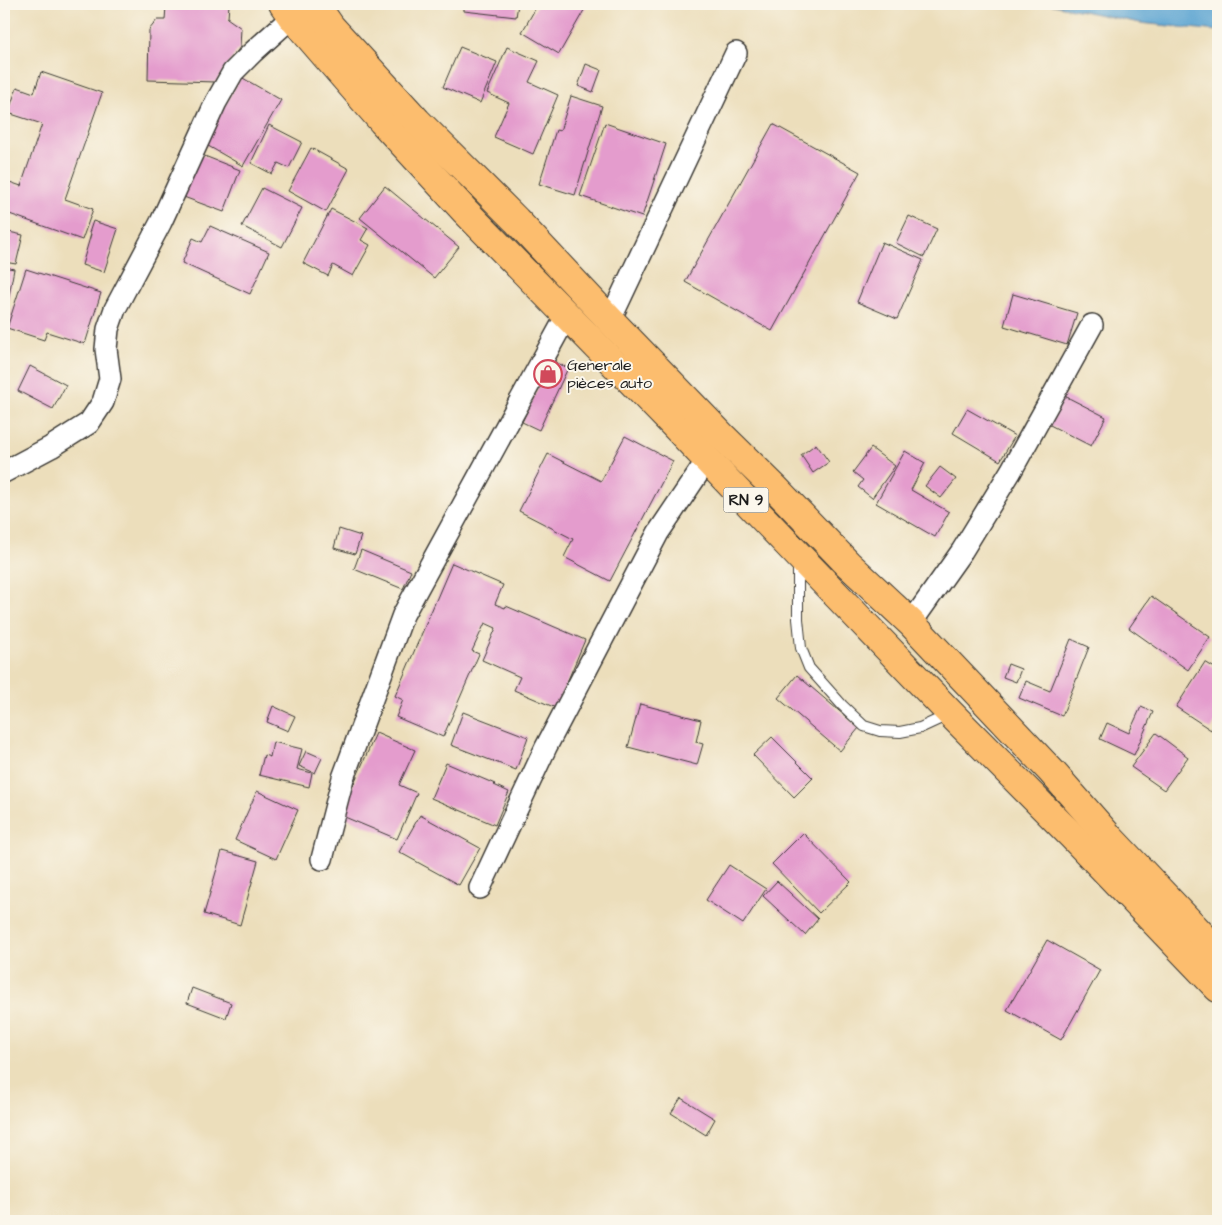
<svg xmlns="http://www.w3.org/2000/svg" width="1222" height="1225" font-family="'Architects Daughter',sans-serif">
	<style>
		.water { fill: #5ba4d2; stroke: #3c6077 }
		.building { fill: #e49ccd }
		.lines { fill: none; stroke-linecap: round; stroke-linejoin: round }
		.service-casing { stroke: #3b3934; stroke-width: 12 }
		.minor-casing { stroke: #3b3934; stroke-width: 24 }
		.trunk-casing { stroke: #3b3934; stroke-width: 30 }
		.service { stroke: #fff; stroke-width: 10 }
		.minor { stroke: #fff; stroke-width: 21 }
		.trunk { stroke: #fcbd6e; stroke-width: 28 }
		.labels { text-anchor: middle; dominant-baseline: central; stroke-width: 4; stroke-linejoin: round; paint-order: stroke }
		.shield { fill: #fbf7ec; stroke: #5f5e5a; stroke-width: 1 }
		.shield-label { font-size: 15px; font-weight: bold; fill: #1c1c1c }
		.poi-label { font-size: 16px; fill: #1c1c1c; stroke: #fbf7ec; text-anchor: start }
	</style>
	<rect width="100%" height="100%" fill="#fbf7ec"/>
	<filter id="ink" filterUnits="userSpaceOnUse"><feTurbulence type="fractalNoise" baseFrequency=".02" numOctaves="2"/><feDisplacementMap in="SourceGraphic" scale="10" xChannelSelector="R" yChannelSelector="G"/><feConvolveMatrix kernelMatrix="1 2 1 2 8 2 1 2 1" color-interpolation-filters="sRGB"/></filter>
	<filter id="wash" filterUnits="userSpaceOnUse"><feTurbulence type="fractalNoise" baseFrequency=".0096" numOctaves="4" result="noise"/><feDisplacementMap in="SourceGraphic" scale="20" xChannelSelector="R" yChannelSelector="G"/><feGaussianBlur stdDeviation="1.12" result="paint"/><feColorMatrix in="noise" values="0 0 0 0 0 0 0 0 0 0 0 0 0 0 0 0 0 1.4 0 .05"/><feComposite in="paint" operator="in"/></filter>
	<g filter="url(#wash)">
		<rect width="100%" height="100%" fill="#ecdebb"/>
		<!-- water -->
		<polygon class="water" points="1049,4 1218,4 1218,31 1140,23"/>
		<g id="blocks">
			<!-- building -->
			<g class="building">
				<polygon points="167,4 229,4 228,18 227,18 241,28 240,47 216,82 148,80 149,30 157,20 165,20 166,6"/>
				<polygon points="464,4 518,4 516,17 464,11"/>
				<polygon points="538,4 585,4 587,5 559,54 522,32"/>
				<polygon points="460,47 497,62 480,103 443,87"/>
				<polygon points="507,47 539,61 529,82 558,95 533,154 494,137 509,103 487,93"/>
				<polygon points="586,64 601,70 593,92 578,86"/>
				<polygon points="41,72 102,93 65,199 93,209 82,240 4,212 4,180 21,186 42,124 8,113 17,87 34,93"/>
				<polygon points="241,77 281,100 243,166 203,143"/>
				<polygon points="571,96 602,106 575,195 539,184 556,130 560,131"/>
				<polygon points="605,123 666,144 642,217 580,196"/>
				<polygon points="773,124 860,172 772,331 685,282"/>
				<polygon points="269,125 302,142 289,168 278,163 272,174 251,163"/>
				<polygon points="311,148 349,169 326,212 288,191"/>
				<polygon points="197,153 240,170 224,212 181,196"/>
				<polygon points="385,186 459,247 434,278 360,218"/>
				<polygon points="262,188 302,208 282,247 242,226"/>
				<polygon points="331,209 368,228 361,240 370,245 353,276 333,265 328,276 303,263"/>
				<polygon points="909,216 937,229 924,257 896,243"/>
				<polygon points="93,221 118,229 104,272 82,265 91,234 89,233"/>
				<polygon points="210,226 269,252 250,294 182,263 193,238 202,242"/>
				<polygon points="4,231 23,235 16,264 4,262"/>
				<polygon points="882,242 923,260 897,319 857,302"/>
				<polygon points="4,267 14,269 8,301 4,300"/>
				<polygon points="26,269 101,293 85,344 47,332 44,340 7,328"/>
				<polygon points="1013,294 1077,313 1067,345 1004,326"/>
				<polygon points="551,360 568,368 539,430 522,422"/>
				<polygon points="30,366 66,385 53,409 18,391"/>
				<polygon points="1061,394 1106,417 1091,446 1046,423"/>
				<polygon points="967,409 1015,436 1000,461 953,433"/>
				<polygon points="625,436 673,461 610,581 564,557 573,539 519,511 548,454 601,481"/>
				<polygon points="816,444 829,462 813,473 801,455"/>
				<polygon points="871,448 895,466 872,498 858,487 863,480 853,472"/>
				<polygon points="905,451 925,463 911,490 949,512 935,537 876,503"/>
				<polygon points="940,467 956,479 941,498 925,486"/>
				<polygon points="339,529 361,536 355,554 334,548"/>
				<polygon points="361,550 411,571 403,589 354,569"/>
				<polygon points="452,563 503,585 495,604 505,608 506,606 585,640 556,708 514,690 520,677 482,660 496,628 485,623 472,651 479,654 443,737 396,717 403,700 395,696"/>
				<polygon points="1151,596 1210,637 1188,670 1129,628"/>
				<polygon points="1071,639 1089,647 1062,716 1019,698 1026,681 1050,691"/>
				<polygon points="1205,662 1218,670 1218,718 1211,730 1176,707"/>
				<polygon points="1008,664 1021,669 1016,682 1003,677"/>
				<polygon points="797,675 859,728 840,751 778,698"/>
				<polygon points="640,704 701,720 696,742 703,744 697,765 628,747"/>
				<polygon points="273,706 295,716 288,731 267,722"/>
				<polygon points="1141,707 1153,712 1134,755 1100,739 1107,723 1129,733"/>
				<polygon points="463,712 528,737 516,770 451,745"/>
				<polygon points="376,733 415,750 399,785 417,793 397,839 340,815"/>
				<polygon points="1156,733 1188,757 1164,790 1131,767"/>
				<polygon points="772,737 813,778 794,797 753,755"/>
				<polygon points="273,742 302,749 297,769 312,773 309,787 259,775 264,755 270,757"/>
				<polygon points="306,751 322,758 315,773 299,766"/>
				<polygon points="446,763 495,784 494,785 509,792 495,825 431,798"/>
				<polygon points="257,791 298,810 276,859 235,840"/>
				<polygon points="420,815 480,848 459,885 399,852"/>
				<polygon points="803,833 851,882 819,913 772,864"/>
				<polygon points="222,851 258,861 240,925 204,914"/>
				<polygon points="729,865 766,889 743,924 706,900"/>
				<polygon points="777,881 818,919 805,935 763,896"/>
				<polygon points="1047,940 1100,970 1061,1040 1007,1010"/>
				<polygon points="192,988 231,1003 226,1018 187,1003"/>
				<polygon points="681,1098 715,1119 706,1135 671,1113"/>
			</g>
		</g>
	</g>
	<g filter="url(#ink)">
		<use href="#blocks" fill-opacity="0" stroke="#3b3934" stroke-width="1"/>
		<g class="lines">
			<defs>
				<polyline id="service" points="798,562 798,619 801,648 809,668 842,705 864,726 880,731 900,732 920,728 948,715"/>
				<g id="minor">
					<polyline points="610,320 736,53"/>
					<polyline points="4,472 51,447 89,423 103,402 110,379 106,349 108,329 115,309 161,222 216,102 233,72 253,52 292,17"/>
					<polyline points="911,623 962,551 1011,471 1092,325"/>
					<polyline points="322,859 343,778 403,615 567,315"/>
					<polyline points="480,888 546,747 658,533 707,460"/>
				</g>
				<g id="trunk">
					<polyline points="283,4 292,17 382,121 465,211 672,423 799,556 950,713 1072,836 1218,988"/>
					<polyline points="315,4 331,27 417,121 516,220 610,320 721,435 775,488 848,564 911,623 1052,772 1110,838 1218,952"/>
				</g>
			</defs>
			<!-- service casing -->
			<use href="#service" class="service-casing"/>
			<!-- minor casing -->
			<use href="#minor" class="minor-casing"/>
			<!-- trunk casing -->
			<use href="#trunk" class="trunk-casing"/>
			<!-- service -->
			<use href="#service" class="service"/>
			<!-- minor -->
			<use href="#minor" class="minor"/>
			<!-- trunk -->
			<use href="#trunk" class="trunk"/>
		</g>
	</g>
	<!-- icons -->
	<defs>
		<symbol id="shop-ring" viewBox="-11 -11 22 22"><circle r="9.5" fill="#fbf7ec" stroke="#d1495b" stroke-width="1.5"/><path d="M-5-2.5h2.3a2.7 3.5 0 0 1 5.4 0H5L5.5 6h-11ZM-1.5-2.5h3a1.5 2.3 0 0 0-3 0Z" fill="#d1495b"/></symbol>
	</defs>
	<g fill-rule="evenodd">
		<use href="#shop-ring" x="532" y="358" width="32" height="32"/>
	</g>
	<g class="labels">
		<!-- shield labels -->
		<rect class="shield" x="723.5" y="487.5" width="45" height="25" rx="4"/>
		<g class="shield-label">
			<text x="746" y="500">RN 9</text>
		</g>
		<!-- poi labels -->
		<g class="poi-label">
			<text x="567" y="365">Generale<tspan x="567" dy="18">pièces auto</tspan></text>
		</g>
	</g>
	<!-- margin -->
	<rect width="1222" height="1225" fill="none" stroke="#fbf7ec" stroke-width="20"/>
</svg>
